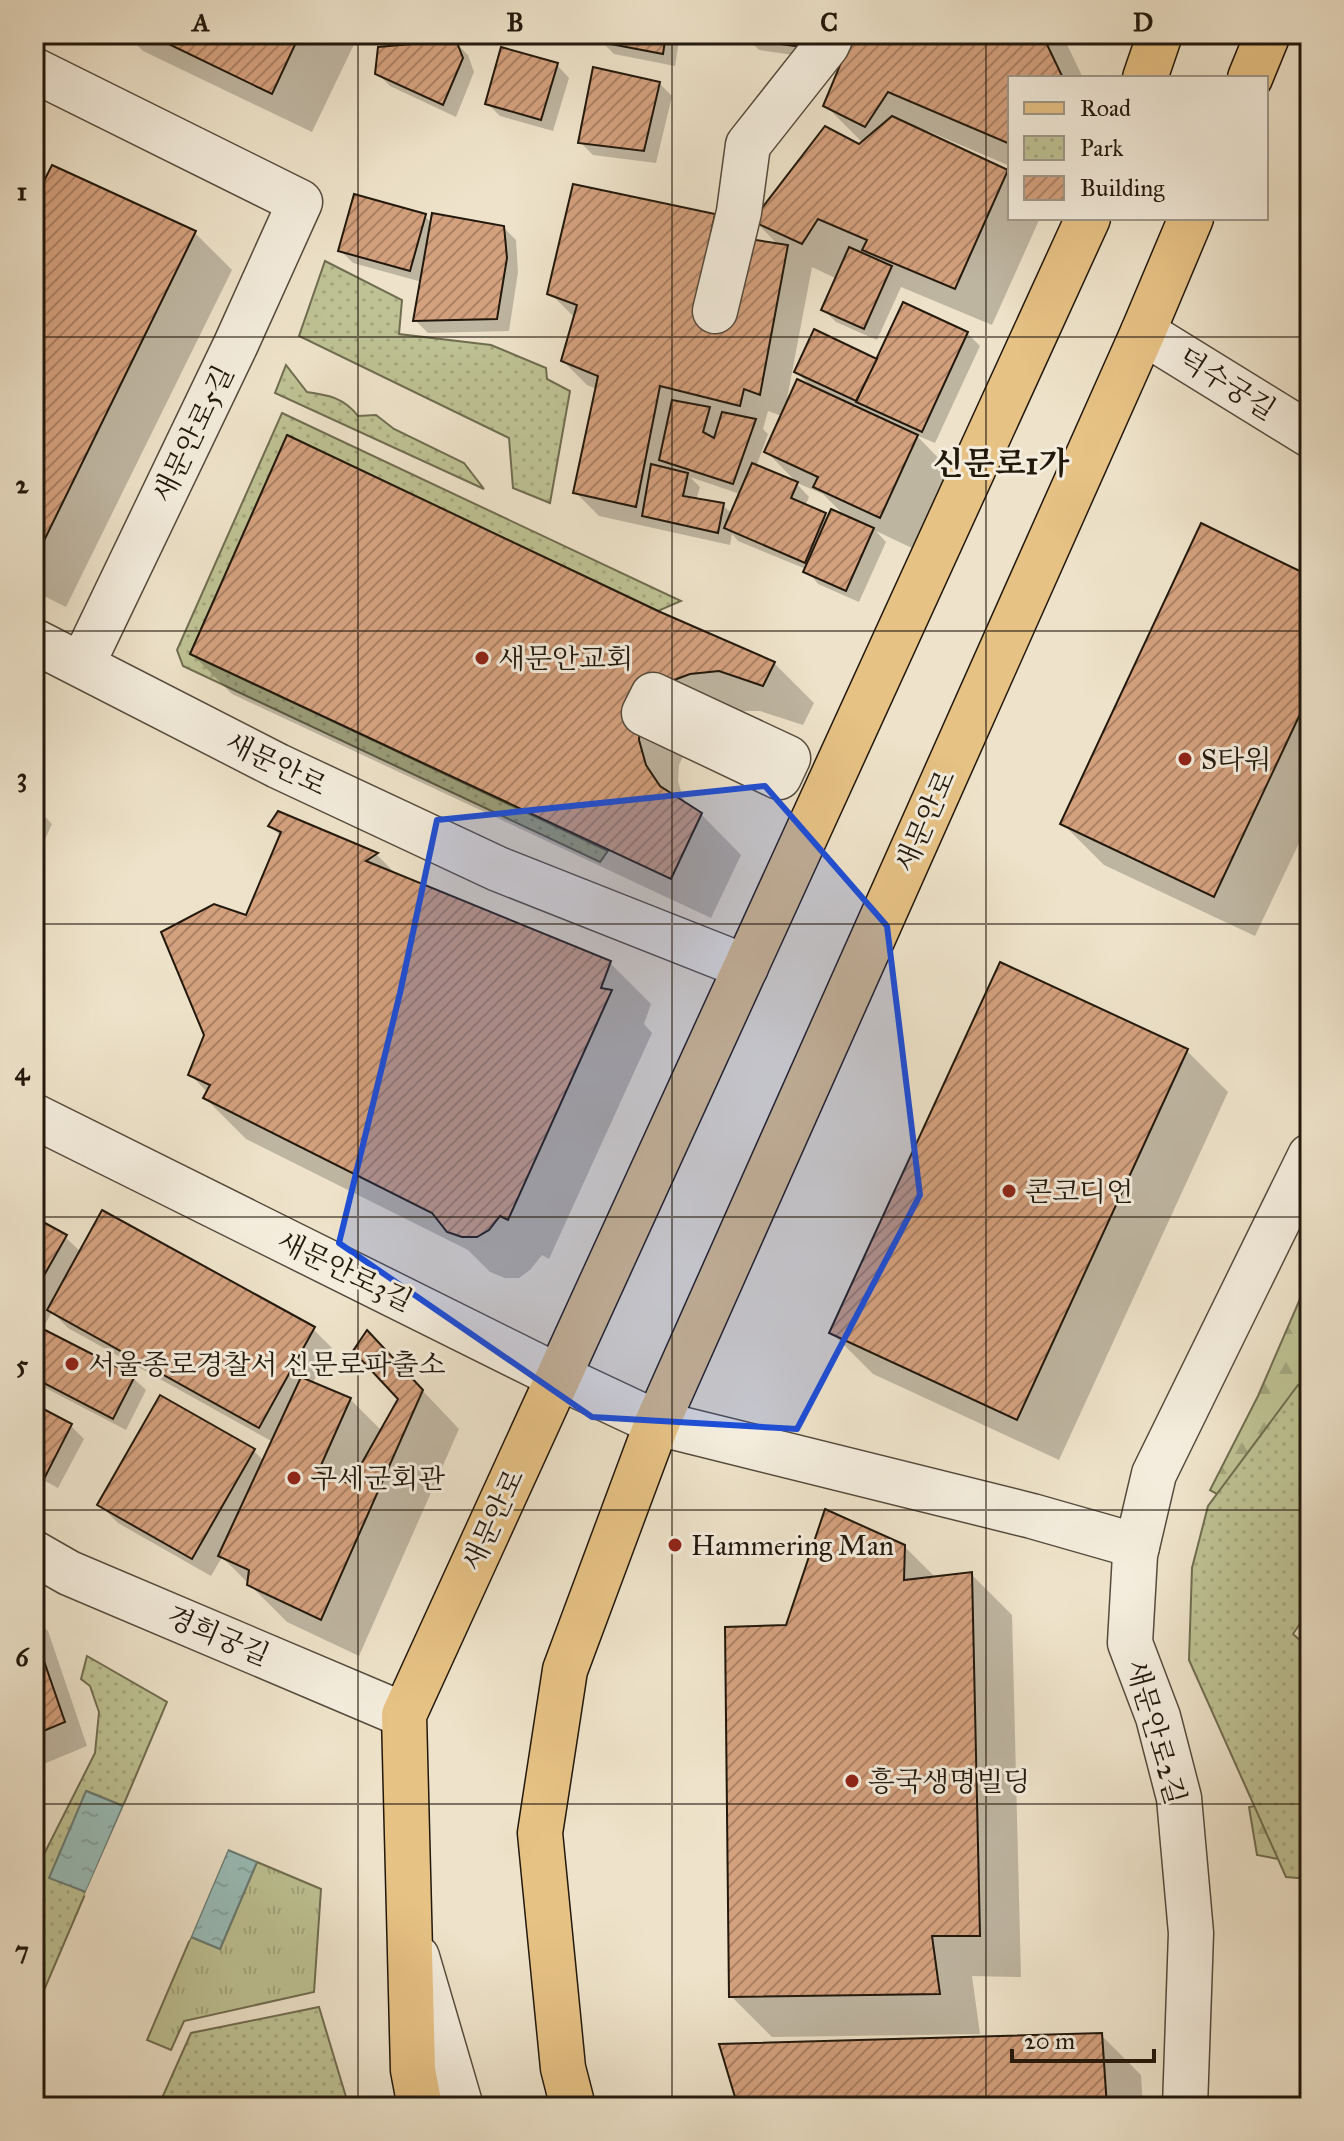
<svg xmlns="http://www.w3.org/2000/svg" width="1344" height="2141" font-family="'IM FELL Great Primer','Noto Serif KR',serif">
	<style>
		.grass { fill: url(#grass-tufts); stroke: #706d50; stroke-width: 2 }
		.forest { fill: url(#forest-firs); stroke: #706d50; stroke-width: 2 }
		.park { fill: url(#park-dots); stroke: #706d50; stroke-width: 2 }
		.water { fill: url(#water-ripples); stroke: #697c74; stroke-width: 2 }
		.pier { fill: #eee3ca }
		.shadow { fill: #0003; fill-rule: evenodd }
		.building { fill: url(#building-hatch); stroke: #22180c; stroke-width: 2 }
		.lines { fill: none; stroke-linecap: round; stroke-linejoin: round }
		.minor-casing { stroke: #554b3c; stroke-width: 47 }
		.major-casing { stroke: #22180c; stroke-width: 47 }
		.minor { stroke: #f4eddd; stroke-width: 44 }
		.major { stroke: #e7c285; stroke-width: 44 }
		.marked { fill: #1d4ed8; fill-opacity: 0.2; stroke: #1d4ed8; stroke-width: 6; stroke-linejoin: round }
		.grid { fill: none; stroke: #22180c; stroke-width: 2; stroke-opacity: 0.55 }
		.poi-dot { fill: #8f2418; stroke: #f4eddd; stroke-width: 3 }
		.labels { text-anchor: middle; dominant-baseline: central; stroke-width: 6; stroke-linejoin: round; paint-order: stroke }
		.street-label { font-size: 28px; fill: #22180c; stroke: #f4eddd }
		.poi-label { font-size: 28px; fill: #22180c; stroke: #f4eddd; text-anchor: start }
		.quarter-label { font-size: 32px; font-weight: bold; fill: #22180c; stroke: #f4eddd }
		.neatline { fill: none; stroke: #22180c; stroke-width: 3 }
		.grid-label { font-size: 26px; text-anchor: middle; font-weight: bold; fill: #22180c }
	</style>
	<defs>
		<pattern id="grass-tufts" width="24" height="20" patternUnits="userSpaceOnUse" patternTransform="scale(2)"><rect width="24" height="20" fill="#bec294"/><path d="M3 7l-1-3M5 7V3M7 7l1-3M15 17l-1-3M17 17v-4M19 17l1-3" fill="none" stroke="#a3a67e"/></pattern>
		<pattern id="forest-firs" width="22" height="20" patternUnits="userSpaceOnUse" patternTransform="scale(2)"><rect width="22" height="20" fill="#bec294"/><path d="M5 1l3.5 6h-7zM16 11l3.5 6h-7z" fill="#a3a67e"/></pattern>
		<pattern id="park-dots" width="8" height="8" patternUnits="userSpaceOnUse" patternTransform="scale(2)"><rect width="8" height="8" fill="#bec294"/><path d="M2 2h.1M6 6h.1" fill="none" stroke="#a3a67e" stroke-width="1.8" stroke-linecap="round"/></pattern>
		<pattern id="water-ripples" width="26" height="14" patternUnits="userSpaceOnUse" patternTransform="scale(2)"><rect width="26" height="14" fill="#99beba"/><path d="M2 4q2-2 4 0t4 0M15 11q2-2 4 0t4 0" fill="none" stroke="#84a39f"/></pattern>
		<pattern id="building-hatch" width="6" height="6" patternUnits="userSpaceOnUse" patternTransform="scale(2)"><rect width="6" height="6" fill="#d4a17e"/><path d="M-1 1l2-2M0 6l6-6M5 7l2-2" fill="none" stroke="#ac8266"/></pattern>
	</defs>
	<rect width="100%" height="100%" fill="#eee3ca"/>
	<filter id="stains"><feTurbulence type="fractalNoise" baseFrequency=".0025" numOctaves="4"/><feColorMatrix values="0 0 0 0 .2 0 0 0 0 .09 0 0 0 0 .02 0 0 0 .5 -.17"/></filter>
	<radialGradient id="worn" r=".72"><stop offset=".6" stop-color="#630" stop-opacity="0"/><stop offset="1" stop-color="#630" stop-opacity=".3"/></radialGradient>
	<!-- grass -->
	<polygon class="grass" points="257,1862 321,1889 314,1992 184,2021 171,2050 147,2040 191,1937 220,1949"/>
	<!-- forest -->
	<g class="forest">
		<polygon points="1310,1276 1310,1426 1224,1498 1210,1490 1258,1396"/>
		<polygon points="1275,1803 1310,1865 1257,1855 1249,1807"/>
	</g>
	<!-- park -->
	<g class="park">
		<polygon points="325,261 402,300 399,334 491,345 546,368 547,379 570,391 550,503 513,488 509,438 299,336"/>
		<path d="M286 365 307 392C329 395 344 398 358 416L376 415 394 429 464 463 484 489 275 393Z"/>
		<polygon points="282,413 681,601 658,611 287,435 190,654 608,851 600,862 183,666 177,650"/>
		<polygon points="1298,1385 1310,1397 1310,1609 1293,1634 1310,1649 1310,1879 1286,1877 1189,1660 1192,1568 1208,1506"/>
		<polygon points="87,1656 167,1702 123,1806 87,1791 50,1877 86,1892 42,1995 34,1991 34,1874 95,1753 99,1712 90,1686 81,1679"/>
		<polygon points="319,2007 349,2107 158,2107 191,2033"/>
	</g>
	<!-- water -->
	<g class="water">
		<polygon points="86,1791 123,1806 86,1892 49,1878"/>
		<polygon points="228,1850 257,1862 220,1949 191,1937"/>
	</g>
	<!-- pier -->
	<g class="pier">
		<polygon points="125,1803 127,1808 89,1894 84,1896"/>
		<polygon points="226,1847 229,1847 189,1941 187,1936"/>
	</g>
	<!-- shadow -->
	<g class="shadow">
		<polygon points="126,34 359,34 312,132 143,51"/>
		<polygon points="387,34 451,34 451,36"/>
		<polygon points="603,34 680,34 675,66 614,54 602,42"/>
		<polygon points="747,34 829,34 815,58 759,50 747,38"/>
		<path d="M855 34H1062L1083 78H1010V166L928 131 926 135 1007 172 1010 175V218H1040L992 325 901 287 877 340 836 322 824 310 837 279 812 267 786 404 813 388 796 372 878 361 967 333 980 346 935 443 916 435 948 468 912 548 876 531 886 542 859 602 818 584 806 569 738 541 732 534 730 545 599 516 575 492 597 389 587 385 563 361 575 318 550 293 714 216 737 239 779 246 755 221 863 143 826 106ZM768 411 782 416 766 451 797 483 823 494 846 517 828 519 805 506 809 497 797 484 756 467 768 434 763 429ZM690 477 740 494 732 514 723 505 696 500 700 487Z"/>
		<polygon points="455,42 468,55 474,72 456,117 390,86 377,73"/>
		<polygon points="557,65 569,78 553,131 500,116 487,103"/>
		<polygon points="659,83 672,96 656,163 593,155 580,142"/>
		<polygon points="53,167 195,233 232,270 66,607 34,591 34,205"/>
		<polygon points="425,216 432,224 503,227 516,240 518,272 509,331 428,333 415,320 422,282 353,263 340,250"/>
		<polygon points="1310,578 1310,820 1255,936 1104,865 1063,824"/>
		<polygon points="658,613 774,663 814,703 803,725 760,711 746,711 714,719 693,735 679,765 678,781 685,804 701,814 741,855 711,918 232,694 192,654"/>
		<polygon points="34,805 52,824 34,863"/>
		<polygon points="279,813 377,855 398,876 610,963 651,1004 644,1024 652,1033 549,1259 542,1255 530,1270 519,1278 505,1278 490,1272 468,1250 246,1139 205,1098 208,1093 190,1074 247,918 282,837 270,826"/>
		<polygon points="1001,965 1187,1051 1228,1092 1059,1460 873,1374 832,1333"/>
		<polygon points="34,1219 65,1237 81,1252 313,1329 332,1348 312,1384 350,1399 382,1431 400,1398 368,1333 459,1429 359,1656 287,1622 222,1557 211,1576 118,1523 100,1505 253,1450 264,1461 273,1442 68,1328 52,1312 34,1344"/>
		<polygon points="34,1355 133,1378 146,1390 126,1430 38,1384 34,1381"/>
		<polygon points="34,1407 71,1426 84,1439 58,1488 34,1475"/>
		<polygon points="904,1546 936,1578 971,1574 1012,1615 1021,1977 972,1976 980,2034 772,2037 731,1996 788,1627"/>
		<polygon points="34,1617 48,1631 87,1746 34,1768"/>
		<polygon points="1101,2035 1141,2075 1143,2107 740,2107"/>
	</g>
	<!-- building -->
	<g class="building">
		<polygon points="148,34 300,34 272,94"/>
		<polygon points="601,34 666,34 663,54 600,42"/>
		<polygon points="745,34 810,34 802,47 745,39"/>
		<polygon points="853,34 1042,34 1063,78 1010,78 1010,144 888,92 865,127 823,106"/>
		<polygon points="456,40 463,58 443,105 375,74 378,47"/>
		<polygon points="501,47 558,63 541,120 485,104"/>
		<polygon points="593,67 660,82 644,151 578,143"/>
		<polygon points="892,116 1008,170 955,289 862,250 867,240 818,219 802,244 752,221 825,126 859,144"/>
		<polygon points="52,165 196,231 34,561 34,201"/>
		<polygon points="573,184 715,214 711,233 788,245 760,395 744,389 740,406 660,386 636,507 573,493 598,376 561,361 577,305 547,294"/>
		<polygon points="354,194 426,214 410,271 338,251"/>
		<polygon points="432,213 504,226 507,258 497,319 413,321"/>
		<polygon points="849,247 892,266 864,329 821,310"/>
		<polygon points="903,302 968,332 922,432 856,402"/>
		<polygon points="814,329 877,359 856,401 794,372"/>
		<polygon points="797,379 918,435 880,518 813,487 818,477 764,452"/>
		<polygon points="672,400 710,407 703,432 714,438 722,412 756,419 733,484 659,460"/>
		<polygon points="287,435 658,611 775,662 763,686 719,671 690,674 674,680 663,686 640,724 639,740 646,765 660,786 702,813 671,879 190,654"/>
		<polygon points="752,463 798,482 791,498 826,513 805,563 724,528"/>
		<polygon points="651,464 688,473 683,496 724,503 718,533 642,516"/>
		<polygon points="831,509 874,528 846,591 803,572"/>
		<polygon points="1201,523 1310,576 1310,693 1214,897 1060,824"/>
		<polygon points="278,811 378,853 366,861 611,961 601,988 612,990 508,1220 500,1216 489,1230 477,1237 462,1237 447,1232 432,1213 203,1098 210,1085 188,1075 204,1035 161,932 214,904 246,915 281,832 268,826"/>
		<polygon points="1000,962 1188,1049 1017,1420 829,1333"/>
		<polygon points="102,1210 315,1327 259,1428 47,1310"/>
		<polygon points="34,1217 67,1235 34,1293"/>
		<polygon points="45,1330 135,1376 113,1419 34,1378 34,1351"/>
		<polygon points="367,1330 423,1390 321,1620 247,1585 249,1570 218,1556 301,1377 351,1398 318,1472 350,1484 398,1399 353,1351"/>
		<polygon points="160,1395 255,1449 192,1559 97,1505"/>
		<polygon points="34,1404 72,1424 45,1477 34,1471"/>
		<polygon points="825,1509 905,1545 904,1580 972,1572 980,1936 932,1936 940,1994 729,1997 725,1627 786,1625"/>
		<polygon points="34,1632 65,1722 34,1735"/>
		<polygon points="1102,2033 1107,2107 738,2107 719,2044"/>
	</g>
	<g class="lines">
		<defs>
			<g id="minor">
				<polyline points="34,70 300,202 236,344 82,665"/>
				<polyline points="715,311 739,212 748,145 827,45 832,34"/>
				<polyline points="1143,332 1310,435"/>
				<polyline points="34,641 278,766 498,869 746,967"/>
				<polygon points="653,695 788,758 779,777 644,713"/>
				<polyline points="34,1116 559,1377 657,1423 1032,1516 1137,1546"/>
				<polyline points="34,1553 69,1573 404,1715"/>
				<polyline points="417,1957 461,2107"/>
				<polyline points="1185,2107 1191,1933 1179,1798 1158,1717 1130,1643 1135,1555 1154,1474 1310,1156"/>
			</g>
			<g id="major">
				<polyline points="1145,78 1160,34"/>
				<polyline points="1250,78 1268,34"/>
				<polyline points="420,2107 413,2070 404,1715 1088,218"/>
				<polyline points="573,2107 563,2068 540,1833 565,1670 657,1423 1143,332 1191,218"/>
			</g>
		</defs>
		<!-- minor casing -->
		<use href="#minor" class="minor-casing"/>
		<!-- major casing -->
		<use href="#major" class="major-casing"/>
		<!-- minor -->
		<use href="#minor" class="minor"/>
		<!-- major -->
		<use href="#major" class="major"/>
	</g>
	<!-- marked area -->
	<path class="marked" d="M765 786 887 926 920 1195 797 1429 592 1417 339 1243 400 993 437 820Z"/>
	<!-- grid -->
	<path class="grid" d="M358 34V2107M672 34V2107M986 34V2107M34 337H1310M34 631H1310M34 924H1310M34 1217H1310M34 1510H1310M34 1804H1310"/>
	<!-- markers -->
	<g class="poi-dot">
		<circle cx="482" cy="658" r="8"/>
		<circle cx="1185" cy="759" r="8"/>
		<circle cx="1009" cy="1191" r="8"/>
		<circle cx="72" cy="1364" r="8"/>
		<circle cx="294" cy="1478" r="8"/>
		<circle cx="675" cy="1545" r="8"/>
		<circle cx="852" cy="1781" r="8"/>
	</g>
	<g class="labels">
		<!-- street labels -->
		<g class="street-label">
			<text transform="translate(1227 384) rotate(32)">덕수궁길</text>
			<text transform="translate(193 434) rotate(-64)">새문안로5길</text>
			<text transform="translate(276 764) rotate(26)">새문안로</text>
			<text transform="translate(925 821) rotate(-66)">새문안로</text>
			<text transform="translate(345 1271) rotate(26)">새문안로3길</text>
			<text transform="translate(493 1520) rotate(-65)">새문안로</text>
			<text transform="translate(218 1636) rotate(23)">경희궁길</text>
			<text transform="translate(1156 1732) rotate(74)">새문안로2길</text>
		</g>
		<!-- poi labels -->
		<g class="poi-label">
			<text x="498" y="658">새문안교회</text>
			<text x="1201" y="759">S타워</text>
			<text x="1025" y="1191">콘코디언</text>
			<text x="88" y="1364">서울종로경찰서 신문로파출소</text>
			<text x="310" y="1478">구세군회관</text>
			<text x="691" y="1545">Hammering Man</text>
			<text x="868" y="1781">흥국생명빌딩</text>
		</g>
		<!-- quarter labels -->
		<g class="quarter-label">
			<text x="1001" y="463">신문로1가</text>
		</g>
	</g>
	<!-- margin -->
	<rect width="1344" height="2141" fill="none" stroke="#eee3ca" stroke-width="88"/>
	<!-- legend -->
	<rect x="1008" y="76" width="260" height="144" fill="#f4eddd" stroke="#a09889" stroke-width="2"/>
	<rect x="1024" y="102" width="40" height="12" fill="#e7c285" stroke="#a09889" stroke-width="2"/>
	<text x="1080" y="116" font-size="24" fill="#22180c">Road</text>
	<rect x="1024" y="136" width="40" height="24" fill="url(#park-dots)" stroke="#a09889" stroke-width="2"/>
	<text x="1080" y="156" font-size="24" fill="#22180c">Park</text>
	<rect x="1024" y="176" width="40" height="24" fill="url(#building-hatch)" stroke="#a09889" stroke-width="2"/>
	<text x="1080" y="196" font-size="24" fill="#22180c">Building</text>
	<!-- scale -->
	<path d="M1012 2049v12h142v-12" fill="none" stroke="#22180c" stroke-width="4"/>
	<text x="1024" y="2049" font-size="24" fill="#22180c" stroke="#f4eddd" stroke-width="6" paint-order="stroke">20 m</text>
	<rect x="44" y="44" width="1256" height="2053" class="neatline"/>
	<g class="grid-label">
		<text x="201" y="31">A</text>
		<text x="515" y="31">B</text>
		<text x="829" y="31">C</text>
		<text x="1143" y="31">D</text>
		<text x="22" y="200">1</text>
		<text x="22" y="493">2</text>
		<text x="22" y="786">3</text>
		<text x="22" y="1080">4</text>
		<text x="22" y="1373">5</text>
		<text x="22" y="1666">6</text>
		<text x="22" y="1959">7</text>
	</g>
	<rect width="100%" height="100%" filter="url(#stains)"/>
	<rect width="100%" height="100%" fill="url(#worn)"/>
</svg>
